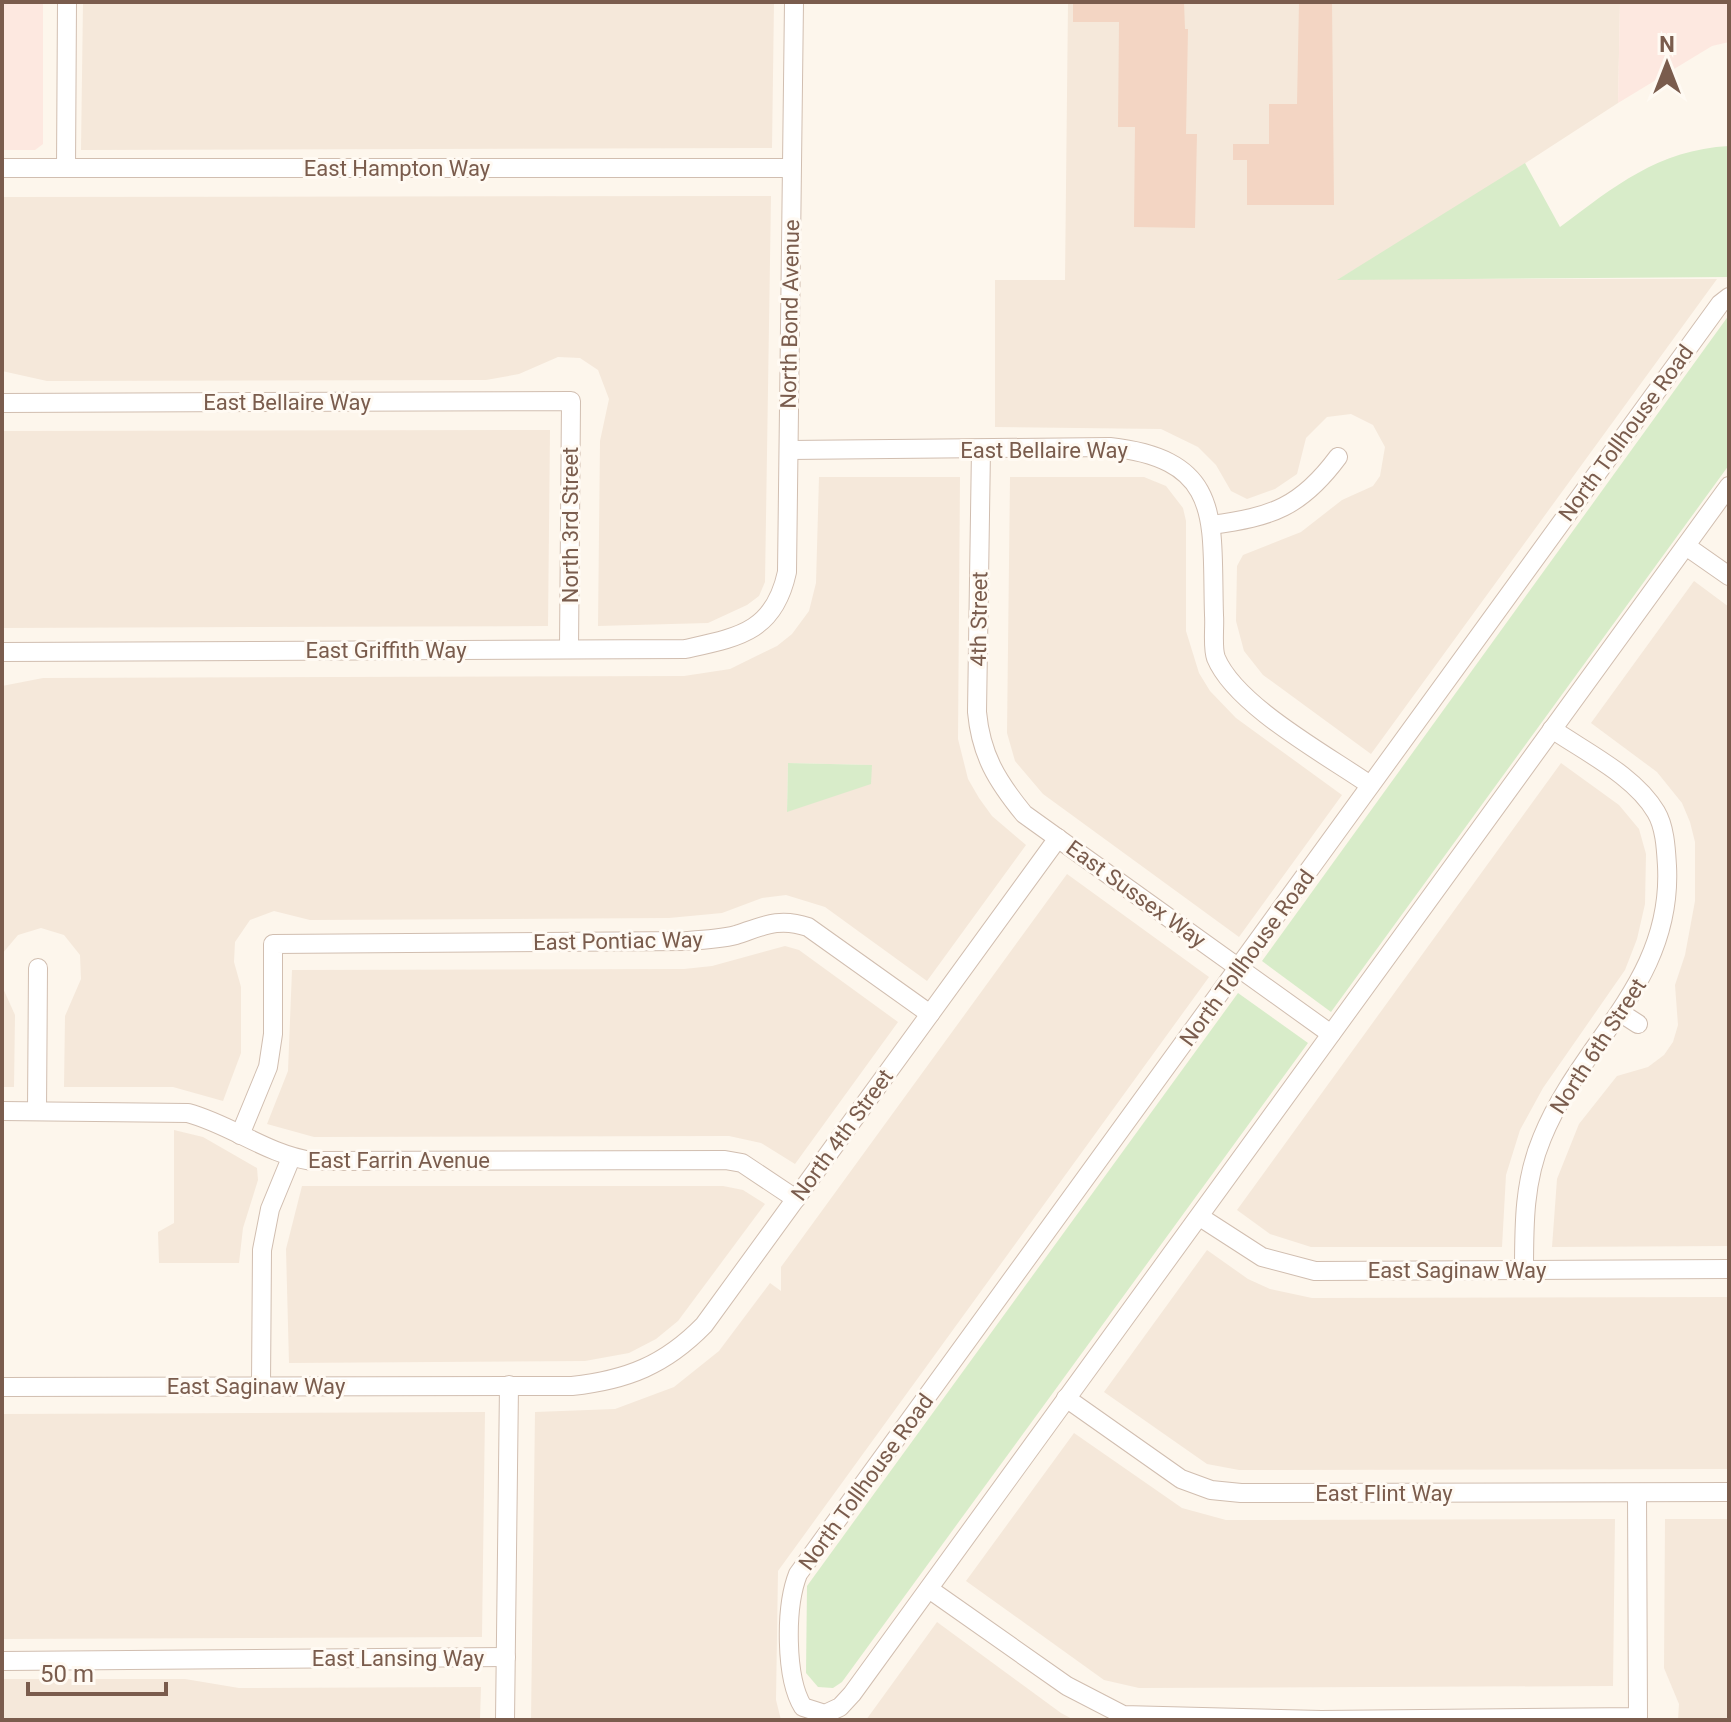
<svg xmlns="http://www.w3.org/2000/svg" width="1731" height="1722" font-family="Roboto,sans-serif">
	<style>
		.residential { fill: #f5e8da; fill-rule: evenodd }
		.commercial { fill: #fde8e0 }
		.green { fill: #d8ecc9 }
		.building { fill: #f3d5c3 }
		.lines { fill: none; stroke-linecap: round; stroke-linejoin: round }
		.street-casing { stroke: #d1beb0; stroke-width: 20 }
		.street { stroke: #fff; stroke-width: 18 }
		.labels { text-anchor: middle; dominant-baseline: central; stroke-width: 6; stroke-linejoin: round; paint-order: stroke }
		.street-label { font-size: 22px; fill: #7a5c4d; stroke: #fffaf3 }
	</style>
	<rect width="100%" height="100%" fill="#fdf6ec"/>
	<!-- residential -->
	<g class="residential">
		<polygon points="83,2 774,2 772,148 81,150"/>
		<polygon points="1068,2 1620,2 1618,103 1447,214 1339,279 1717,279 1371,754 1263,675 1244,651 1236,621 1237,566 1243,555 1301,532 1342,500 1373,486 1380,476 1385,447 1373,425 1351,414 1327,417 1306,438 1297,474 1275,489 1247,499 1231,491 1216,465 1198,447 1161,429 995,427 995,280 1065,280"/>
		<polygon points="771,196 765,582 759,596 747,605 708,623 598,626 600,441 609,399 598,370 580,358 558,357 519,374 486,380 47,381 2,371 2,197"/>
		<polygon points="550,430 548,626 2,628 2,431"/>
		<path d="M819 477H960L958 739 968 779 979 798 992 816 1026 845 927 981 825 907 786 895 762 898 722 913 669 918 310 920 274 911 250 920 235 942 234 962 241 987V1053L223 1101 173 1087H64L65 1016 81 979 80 955 64 935 41 928 18 935 2 954V686L43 678 684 676 730 669 777 646 792 634 809 611 816 583ZM788 763 871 765H872L787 811Z"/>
		<polygon points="1010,477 1144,477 1166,486 1183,508 1186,521 1186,631 1199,673 1210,691 1236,718 1342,795 1239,937 1043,794 1015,761 1007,733"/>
		<polygon points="1694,581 1729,607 1729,1246 1552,1247 1557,1179 1579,1124 1617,1076 1648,1067 1664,1055 1673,1042 1678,1025 1675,985 1685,955 1695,901 1695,842 1690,822 1682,803 1657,772 1591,723"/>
		<polygon points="1561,763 1619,805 1639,829 1646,854 1645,904 1637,939 1625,970 1543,1088 1520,1130 1506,1175 1502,1247 1311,1247 1270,1234 1237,1210"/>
		<polygon points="1067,874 1209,977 778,1571 776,1700 781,1720 531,1720 535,1412 615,1409 674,1387 719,1351 770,1283 781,1291 781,1267"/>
		<polygon points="785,946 799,950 898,1022 795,1164 761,1143 729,1136 314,1137 267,1124 288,1071 292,970 684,969 712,966"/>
		<polygon points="2,986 15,1015 14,1087 2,1087"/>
		<polygon points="174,1130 203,1137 257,1168 258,1180 243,1228 239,1263 159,1263 158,1232 174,1223"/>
		<polygon points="302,1186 723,1186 743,1190 765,1204 678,1321 656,1339 629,1353 585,1361 289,1363 286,1249"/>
		<polygon points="1207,1250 1248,1279 1270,1289 1312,1298 1729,1297 1729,1469 1239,1470 1207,1464 1104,1392"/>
		<polygon points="485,1412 482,1637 2,1639 2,1414"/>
		<polygon points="1074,1433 1182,1508 1226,1520 1615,1519 1613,1686 1139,1688 1104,1680 966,1581"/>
		<polygon points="1665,1519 1729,1519 1729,1720 1678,1720 1679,1704 1664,1668"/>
		<polygon points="937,1622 1061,1713 1074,1720 866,1720"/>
		<polygon points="2,1679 185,1679 239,1688 481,1687 480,1720 2,1720"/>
	</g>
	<!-- commercial -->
	<g class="commercial">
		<polygon points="2,2 43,2 43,144 35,150 2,150"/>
		<polygon points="1620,2 1729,2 1729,42 1712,46 1618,103"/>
	</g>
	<!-- green -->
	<g class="green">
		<path d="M1729 146V277L1337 280 1525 163 1560 227C1615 186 1658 150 1729 146Z"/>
		<polygon points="1729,315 1729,465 1331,1012 1262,961"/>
		<polygon points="788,763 872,765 871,784 787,812"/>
		<polygon points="1238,993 1308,1043 842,1682 833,1688 818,1687 806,1673 807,1586"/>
	</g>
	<!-- building -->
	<g class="building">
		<polygon points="1073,2 1184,2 1185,29 1188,29 1186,134 1197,134 1195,228 1134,227 1135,127 1118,127 1119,22 1073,22"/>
		<polygon points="1299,2 1332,2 1334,205 1247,205 1247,160 1233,160 1233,144 1269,144 1269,104 1297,104"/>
	</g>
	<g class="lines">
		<defs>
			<g id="street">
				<polyline points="2,168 791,168"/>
				<polyline points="66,168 67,2"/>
				<path d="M1729 297 1720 304 798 1574C785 1607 785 1678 803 1707L825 1714 840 1707 852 1694 1729 486"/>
				<polyline points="2,403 571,401 569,649"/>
				<path d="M981 449 977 712C981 755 997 781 1024 814L1331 1034"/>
				<path d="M789 450 1110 447C1225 460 1211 521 1214 615 1215 628 1212 647 1216 658 1236 706 1327 755 1370 785"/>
				<path d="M1211 525C1272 517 1301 507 1338 457"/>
				<polyline points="1686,546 1729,576"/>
				<path d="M2 652 685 649C739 637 774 632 787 572L794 2"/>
				<polyline points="1621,1013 1638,1024"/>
				<path d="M2 1111 188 1113C232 1125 266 1154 312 1161L725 1160 742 1163 796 1199"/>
				<polyline points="37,1111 38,968"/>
				<path d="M240 1135 268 1067 273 1034V944L686 941C702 940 720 939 736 935 763 926 779 917 808 927L930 1014"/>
				<polyline points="1200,1217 1262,1257 1315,1271 1729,1269"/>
				<path d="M1524 1270C1524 1224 1524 1181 1542 1138 1581 1041 1673 982 1667 866 1666 849 1665 827 1656 812 1635 776 1587 753 1552 729"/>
				<polyline points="261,1385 262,1250 270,1209 291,1158"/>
				<path d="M2 1387 572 1386C627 1380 665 1365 704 1325L1058 838"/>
				<polyline points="1066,1398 1181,1479 1211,1490 1241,1493 1729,1492"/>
				<polyline points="929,1589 1067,1686 1123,1715 1321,1720 1638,1717 1637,1493"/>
				<polyline points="2,1661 506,1657"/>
				<polyline points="505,1720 509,1385"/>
			</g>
		</defs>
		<!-- street casing -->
		<use href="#street" class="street-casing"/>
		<!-- street -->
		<use href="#street" class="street"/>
	</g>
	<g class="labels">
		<!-- street labels -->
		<g class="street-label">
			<text x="397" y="168">East Hampton Way</text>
			<text transform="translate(790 314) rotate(-89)">North Bond Avenue</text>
			<text x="287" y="402">East Bellaire Way</text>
			<text transform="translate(1626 433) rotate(-54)">North Tollhouse Road</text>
			<text x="1044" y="450">East Bellaire Way</text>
			<text transform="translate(570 525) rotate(-90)">North 3rd Street</text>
			<text transform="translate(979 619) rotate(-89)">4th Street</text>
			<text x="386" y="650">East Griffith Way</text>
			<text transform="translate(1136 894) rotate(36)">East Sussex Way</text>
			<text transform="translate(618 941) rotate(-1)">East Pontiac Way</text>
			<text transform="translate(1247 958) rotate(-54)">North Tollhouse Road</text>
			<text transform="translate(1598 1046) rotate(-57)">North 6th Street</text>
			<text transform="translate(842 1135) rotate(-54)">North 4th Street</text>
			<text x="399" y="1160">East Farrin Avenue</text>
			<text x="1457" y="1270">East Saginaw Way</text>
			<text x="256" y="1386">East Saginaw Way</text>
			<text transform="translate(866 1482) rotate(-54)">North Tollhouse Road</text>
			<text x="1384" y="1493">East Flint Way</text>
			<text x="398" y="1658">East Lansing Way</text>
		</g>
	</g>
	<!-- border -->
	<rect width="1731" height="1722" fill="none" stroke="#7a5c4d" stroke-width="8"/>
	<!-- north arrow -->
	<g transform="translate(1667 64)" stroke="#fffaf3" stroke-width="6" paint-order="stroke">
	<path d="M0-6L14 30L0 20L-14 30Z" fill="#7a5c4d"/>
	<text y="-12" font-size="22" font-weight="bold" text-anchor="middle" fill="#7a5c4d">N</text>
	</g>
	<!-- scale -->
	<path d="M28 1682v12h138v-12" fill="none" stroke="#7a5c4d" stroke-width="4"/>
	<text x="40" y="1682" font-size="24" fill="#7a5c4d" stroke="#fffaf3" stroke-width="6" paint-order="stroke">50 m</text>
</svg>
